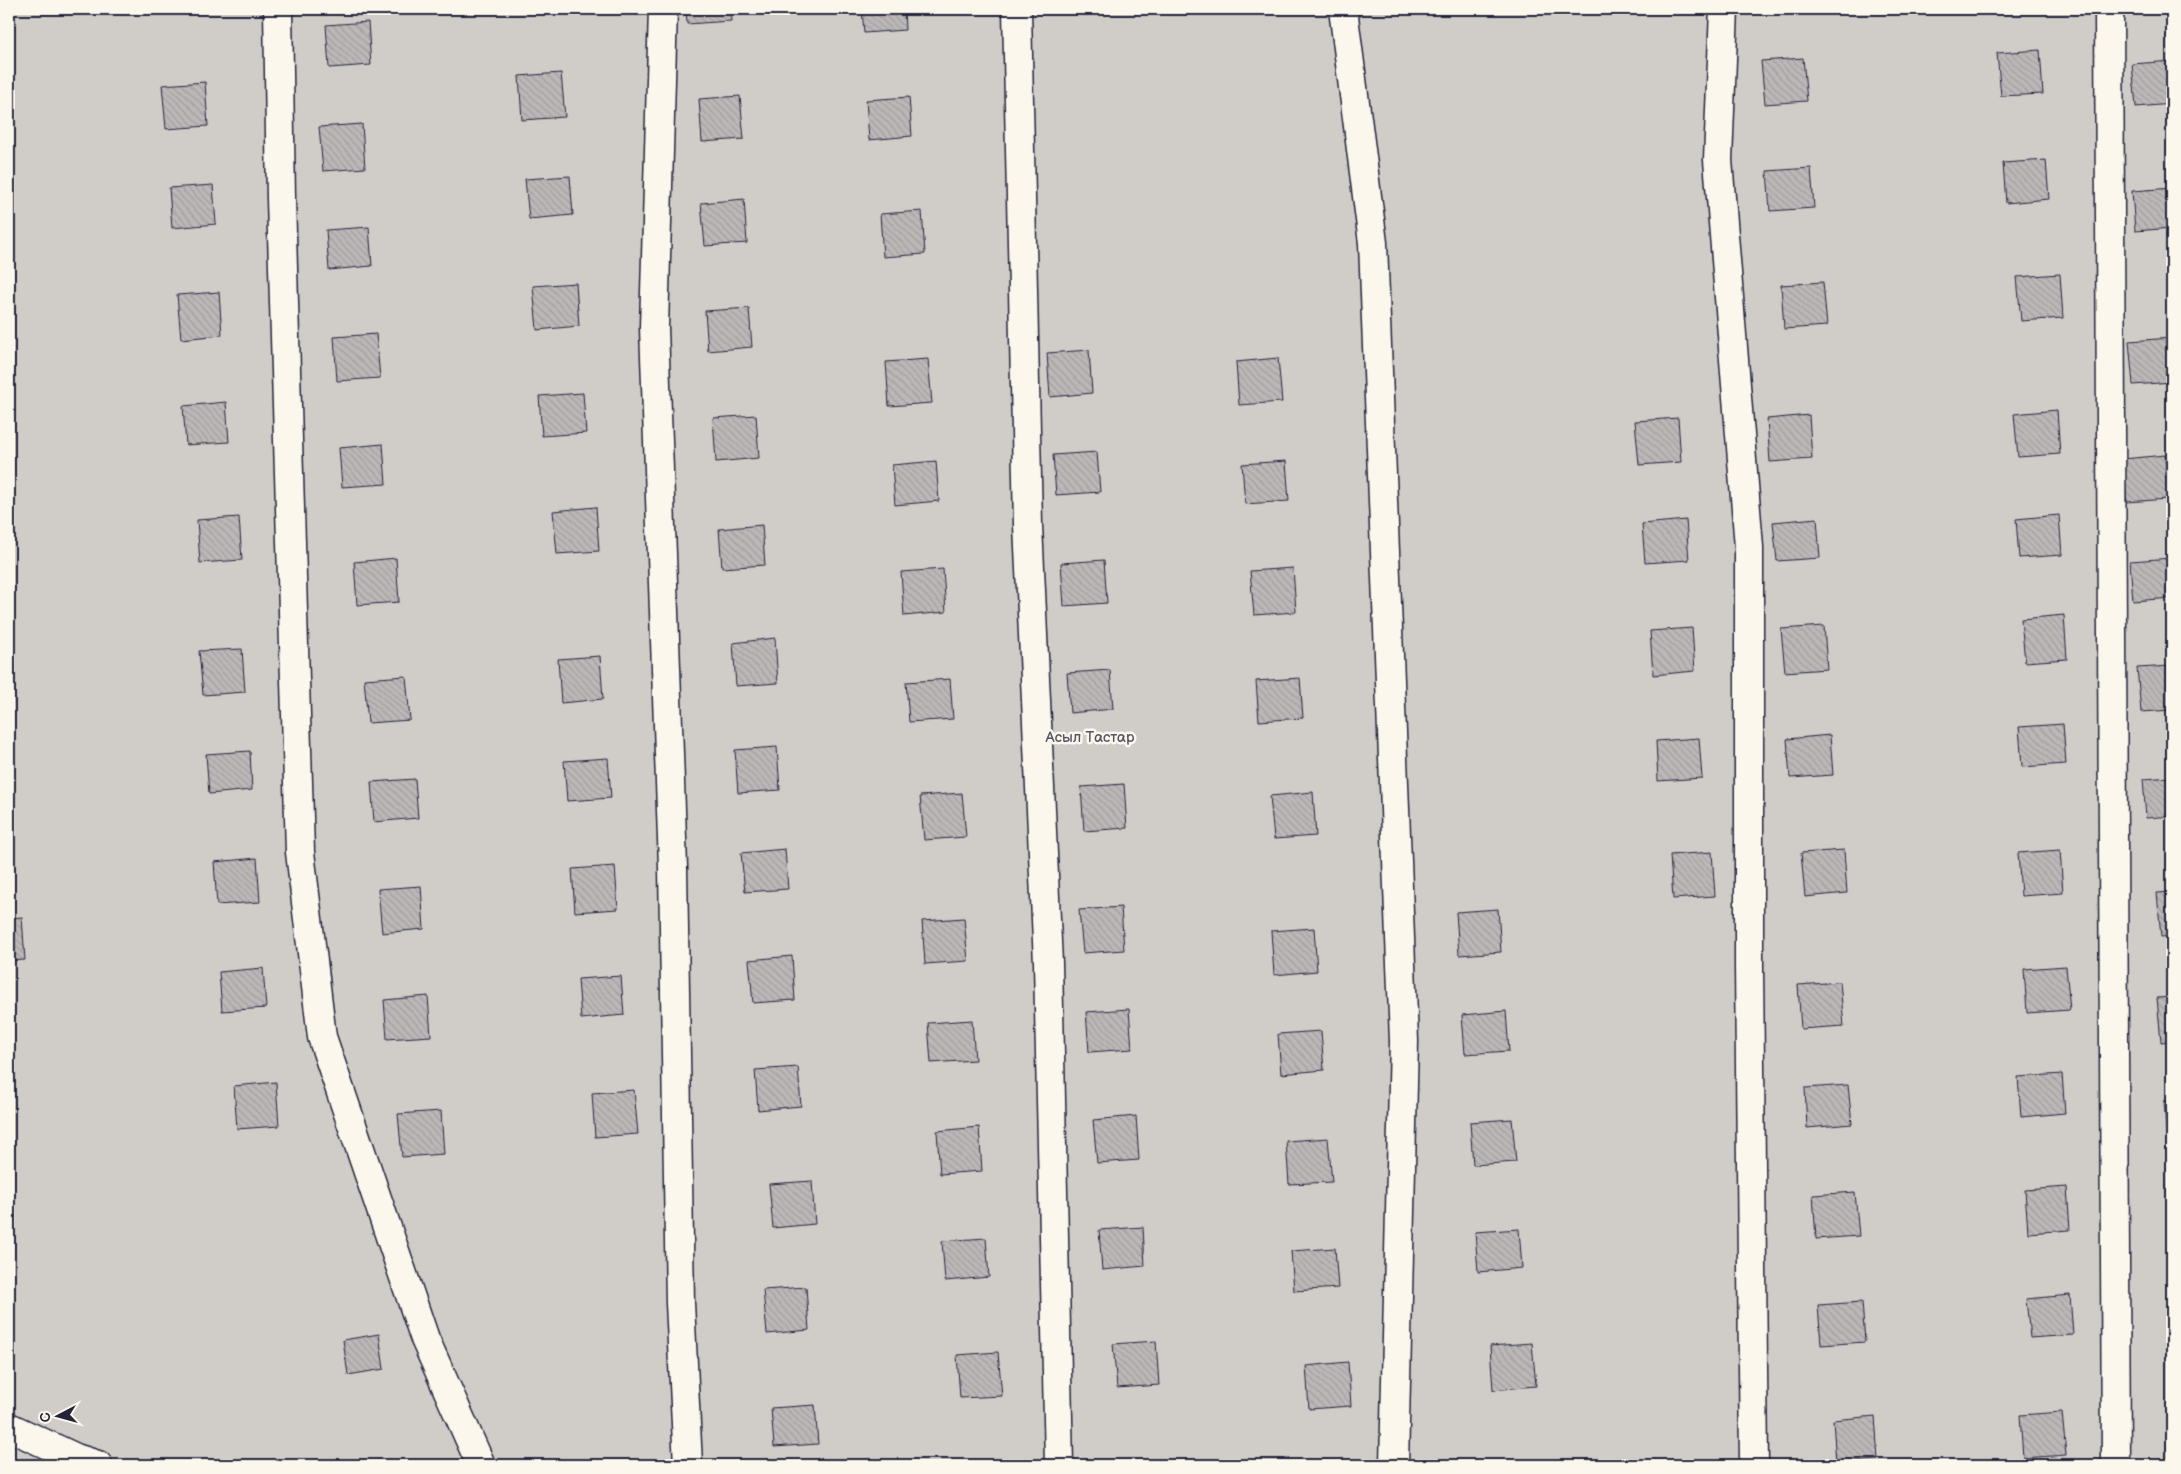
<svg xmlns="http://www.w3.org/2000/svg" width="2181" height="1474" font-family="'Balsamiq Sans',sans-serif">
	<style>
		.garden { fill: #d0cdc9; stroke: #797882 }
		.building { fill: url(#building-back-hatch); stroke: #22223b }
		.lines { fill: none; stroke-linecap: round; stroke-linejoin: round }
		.minor-casing { stroke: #22223b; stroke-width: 31 }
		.minor { stroke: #fbf7ec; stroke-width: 28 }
		.labels { text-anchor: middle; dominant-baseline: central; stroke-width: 5; stroke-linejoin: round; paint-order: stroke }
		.park-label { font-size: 15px; fill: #565566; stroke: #fbf7ec }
	</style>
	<defs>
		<pattern id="building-back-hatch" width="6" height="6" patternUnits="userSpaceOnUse" patternTransform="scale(1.25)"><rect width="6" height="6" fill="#bcb8b8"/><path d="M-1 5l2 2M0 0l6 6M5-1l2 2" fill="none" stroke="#a19e9f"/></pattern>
	</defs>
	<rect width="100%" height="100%" fill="#eeeae2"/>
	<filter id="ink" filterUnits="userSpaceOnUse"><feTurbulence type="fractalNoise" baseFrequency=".02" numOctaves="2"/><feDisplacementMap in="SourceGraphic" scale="10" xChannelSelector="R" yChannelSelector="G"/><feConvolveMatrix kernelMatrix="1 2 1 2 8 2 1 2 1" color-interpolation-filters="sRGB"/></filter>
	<g filter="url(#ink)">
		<!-- garden -->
		<rect class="garden" x="9" y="9" width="2163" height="1456"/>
		<!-- building -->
		<g class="building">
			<polygon points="524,9 567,9 524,12"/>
			<polygon points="686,9 730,9 731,21 687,24"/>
			<polygon points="862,9 904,9 905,30 864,33"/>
			<polygon points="368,22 371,65 329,68 326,25"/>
			<polygon points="2040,50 2043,94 2001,96 1997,53"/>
			<polygon points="1803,58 1807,101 1765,104 1761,61"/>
			<polygon points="2172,61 2172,104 2136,107 2132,64"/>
			<polygon points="561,73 565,117 522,120 519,76"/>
			<polygon points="205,82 208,126 166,129 162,85"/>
			<polygon points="740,96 744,139 702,142 699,99"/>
			<polygon points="909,97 912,136 869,140 866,100"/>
			<polygon points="362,124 365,168 323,171 319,127"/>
			<polygon points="2046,160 2049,199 2006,203 2003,163"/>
			<polygon points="1811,168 1814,208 1770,211 1767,171"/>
			<polygon points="570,176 573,215 529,219 525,179"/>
			<polygon points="213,185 216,224 172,228 169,188"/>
			<polygon points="2172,188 2172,228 2135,231 2132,191"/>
			<polygon points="744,199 747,243 705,246 701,203"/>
			<polygon points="922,211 925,254 883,257 880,214"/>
			<polygon points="369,227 372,266 329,270 326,230"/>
			<polygon points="2060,274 2063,318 2021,321 2017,277"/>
			<polygon points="1823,282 1827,326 1784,329 1781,285"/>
			<polygon points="576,283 579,326 537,330 533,286"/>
			<polygon points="219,292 222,335 181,339 177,295"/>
			<polygon points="749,308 752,347 708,351 705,311"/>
			<polygon points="376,334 380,378 337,381 334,337"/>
			<polygon points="2172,338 2172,382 2133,385 2129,341"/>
			<polygon points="1089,350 1092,393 1050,397 1047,353"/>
			<polygon points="1278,358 1282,402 1239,405 1236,362"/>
			<polygon points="928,359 932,403 889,406 886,362"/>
			<polygon points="583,393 586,433 542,436 539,396"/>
			<polygon points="226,402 229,442 186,445 183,406"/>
			<polygon points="2057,410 2060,454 2018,457 2014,414"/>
			<polygon points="756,415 759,458 716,462 713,418"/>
			<polygon points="1809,415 1812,459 1770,462 1767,419"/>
			<polygon points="1678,418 1681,462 1639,465 1635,421"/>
			<polygon points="383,444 386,484 342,487 339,448"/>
			<polygon points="1097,452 1100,492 1056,495 1053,455"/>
			<polygon points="2165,455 2168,499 2127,502 2123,459"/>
			<polygon points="936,461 939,501 895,505 892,465"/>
			<polygon points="1286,461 1289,501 1245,504 1242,464"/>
			<polygon points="596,507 599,551 557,554 553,511"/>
			<polygon points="2059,515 2062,555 2019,558 2016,519"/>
			<polygon points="239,517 242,560 200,563 197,520"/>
			<polygon points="1817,518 1820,558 1777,561 1773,522"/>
			<polygon points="1686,520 1689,560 1645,563 1642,524"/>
			<polygon points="762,525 765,565 722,568 719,529"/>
			<polygon points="396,558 399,602 357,605 354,562"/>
			<polygon points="2172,558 2172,598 2133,601 2130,561"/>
			<polygon points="1104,560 1107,603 1064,606 1061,563"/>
			<polygon points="1293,568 1296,612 1254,615 1250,571"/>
			<polygon points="943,569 946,612 904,616 901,572"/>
			<polygon points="2064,615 2067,659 2025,662 2021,619"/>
			<polygon points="1824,626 1827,669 1785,672 1781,629"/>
			<polygon points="1692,628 1695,671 1653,675 1650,631"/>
			<polygon points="775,638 778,683 736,686 733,643"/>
			<polygon points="242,649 245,692 203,695 199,651"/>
			<polygon points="600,656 603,699 561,703 558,659"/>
			<polygon points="2172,666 2172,710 2141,712 2137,668"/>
			<polygon points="1110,670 1113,709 1070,713 1067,673"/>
			<polygon points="406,676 410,720 368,723 364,679"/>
			<polygon points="1300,678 1303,718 1259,721 1256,681"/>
			<polygon points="950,679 953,719 909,722 906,682"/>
			<polygon points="2063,724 2066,764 2022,767 2019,727"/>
			<polygon points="1830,735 1833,775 1790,778 1787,739"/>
			<polygon points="1699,738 1702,778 1658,781 1656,741"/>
			<polygon points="777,747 780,790 738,793 735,750"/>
			<polygon points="250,751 252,790 209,794 206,754"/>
			<polygon points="608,758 611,798 567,801 564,761"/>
			<polygon points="2172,777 2172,816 2146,818 2143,779"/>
			<polygon points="415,779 418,818 374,822 371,782"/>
			<polygon points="1124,784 1127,828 1084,831 1081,787"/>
			<polygon points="1313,792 1316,836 1274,839 1270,796"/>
			<polygon points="962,793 966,837 924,840 920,796"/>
			<polygon points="9,807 11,842 9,842"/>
			<polygon points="785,849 788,889 745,892 741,853"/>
			<polygon points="1844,850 1847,893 1805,897 1801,853"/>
			<polygon points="2060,850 2063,893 2021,896 2018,853"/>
			<polygon points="1712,852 1715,896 1673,899 1670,855"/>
			<polygon points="257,858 260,902 217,905 214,862"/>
			<polygon points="615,866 618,909 575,912 572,869"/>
			<polygon points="421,886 424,929 382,933 378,889"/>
			<polygon points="2172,892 2172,936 2161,937 2157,893"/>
			<polygon points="1121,907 1124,950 1083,953 1079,910"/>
			<polygon points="1498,909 1501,952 1459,955 1456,912"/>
			<polygon points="22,917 25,960 9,961 9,918"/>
			<polygon points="964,918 968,961 925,964 922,921"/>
			<polygon points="1314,928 1317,971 1274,975 1271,931"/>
			<polygon points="792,956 795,1000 753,1003 749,960"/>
			<polygon points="2066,966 2070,1010 2027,1013 2024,969"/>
			<polygon points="263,968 266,1008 222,1011 219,972"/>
			<polygon points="621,976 624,1015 581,1019 578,979"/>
			<polygon points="1840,982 1844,1026 1801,1029 1798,985"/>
			<polygon points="428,996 431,1036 387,1039 384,1000"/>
			<polygon points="2172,997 2172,1041 2161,1042 2157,998"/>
			<polygon points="1129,1009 1132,1049 1089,1052 1086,1012"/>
			<polygon points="1506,1011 1509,1051 1465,1054 1462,1015"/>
			<polygon points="972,1020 975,1060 931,1063 928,1023"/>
			<polygon points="1321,1031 1324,1070 1281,1074 1278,1034"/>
			<polygon points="798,1067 801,1106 758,1110 755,1070"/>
			<polygon points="2062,1074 2065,1113 2021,1117 2018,1077"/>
			<polygon points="276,1082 279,1126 237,1129 234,1086"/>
			<polygon points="1848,1085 1852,1124 1807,1128 1805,1088"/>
			<polygon points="634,1090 638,1134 595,1137 592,1093"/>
			<polygon points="2164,1101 2172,1101 2172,1140 2167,1141"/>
			<polygon points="441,1111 444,1154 402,1157 398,1114"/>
			<polygon points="1136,1116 1139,1160 1097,1163 1093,1120"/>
			<polygon points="1512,1119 1516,1162 1473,1165 1470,1122"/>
			<polygon points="979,1127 982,1171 940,1174 937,1131"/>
			<polygon points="1328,1138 1332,1182 1289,1184 1286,1141"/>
			<polygon points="812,1181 815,1224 773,1228 769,1184"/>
			<polygon points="2067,1187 2070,1230 2028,1233 2025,1190"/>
			<polygon points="1855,1192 1859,1236 1816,1239 1813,1195"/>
			<polygon points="1143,1227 1145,1266 1102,1270 1099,1230"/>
			<polygon points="1519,1229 1522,1268 1478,1272 1475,1232"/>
			<polygon points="986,1238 989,1277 945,1281 942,1241"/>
			<polygon points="1335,1248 1338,1288 1294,1291 1291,1251"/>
			<polygon points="806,1287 809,1330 767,1334 763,1290"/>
			<polygon points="2070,1295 2073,1335 2030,1338 2026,1299"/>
			<polygon points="1862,1302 1865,1342 1821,1345 1818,1305"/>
			<polygon points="379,1334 384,1369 348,1375 343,1340"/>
			<polygon points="1156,1341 1159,1385 1117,1388 1113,1344"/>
			<polygon points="1532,1343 1536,1386 1493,1390 1490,1346"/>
			<polygon points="998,1352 1002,1396 960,1398 957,1355"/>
			<polygon points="1348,1362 1351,1406 1309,1409 1306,1366"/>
			<polygon points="815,1405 818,1444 774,1447 771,1408"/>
			<polygon points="2062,1412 2066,1455 2023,1458 2020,1415"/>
			<polygon points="1875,1416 1878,1460 1836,1463 1833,1420"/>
		</g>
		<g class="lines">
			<defs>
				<g id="minor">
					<polyline points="278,9 281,199 300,852 322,1037 425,1339 481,1465"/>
					<polyline points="663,9 654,328 673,867 680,1303 688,1465"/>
					<polyline points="1017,9 1028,525 1048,963 1059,1465"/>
					<polyline points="1343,9 1373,243 1404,1041 1394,1465"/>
					<polyline points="1724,9 1718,160 1749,547 1749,966 1754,1465"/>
					<polyline points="2109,9 2116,1465"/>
					<polyline points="9,1427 76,1458 98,1465"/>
				</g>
			</defs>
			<!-- minor casing -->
			<use href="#minor" class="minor-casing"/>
			<!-- minor -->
			<use href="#minor" class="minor"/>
		</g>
	</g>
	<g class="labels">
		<!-- park labels -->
		<g class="park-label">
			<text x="1090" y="737">Асыл Тастар</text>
		</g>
	</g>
	<!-- margin -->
	<rect width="2181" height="1474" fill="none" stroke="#fbf7ec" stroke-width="30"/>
	<rect x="15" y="15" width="2151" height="1444" fill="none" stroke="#22223b" stroke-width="2" filter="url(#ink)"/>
	<!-- north arrow -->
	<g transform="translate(58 1416) rotate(264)" stroke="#fbf7ec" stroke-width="4" paint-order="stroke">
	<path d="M0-4L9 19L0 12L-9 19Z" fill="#22223b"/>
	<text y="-8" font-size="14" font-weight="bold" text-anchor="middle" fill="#22223b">С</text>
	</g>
</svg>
